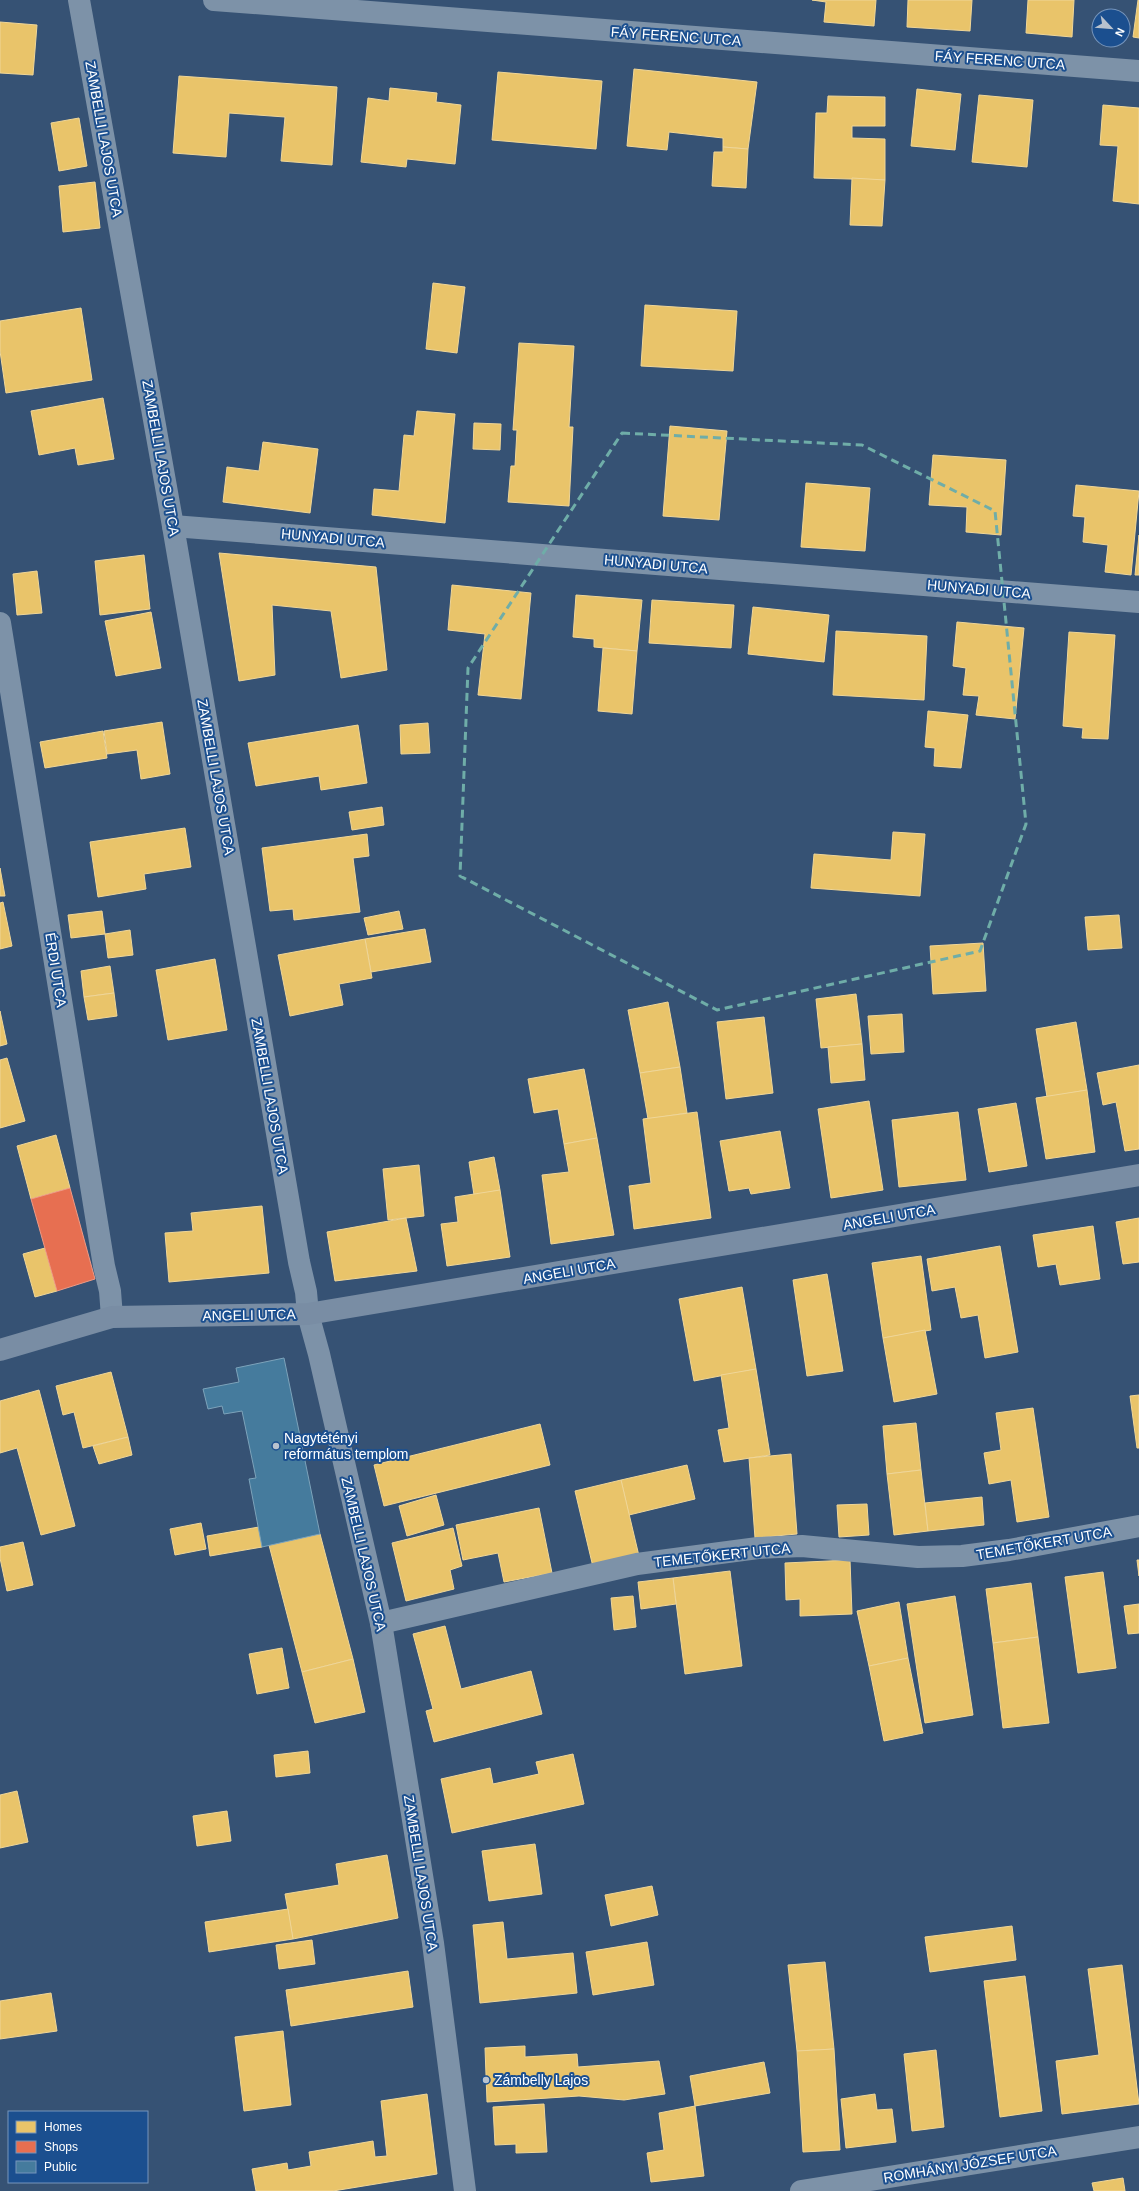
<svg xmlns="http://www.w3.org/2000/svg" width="1139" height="2191" font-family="Helvetica,sans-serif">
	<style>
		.homes { fill: #e9c46a; stroke: #f0d697 }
		.shops { fill: #e76f51; stroke: #ee9a85 }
		.public { fill: #457b9d; stroke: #7da3ba }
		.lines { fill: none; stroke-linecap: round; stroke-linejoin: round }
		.street { stroke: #7d92a8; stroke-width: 22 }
		.secondary { stroke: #798da4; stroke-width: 22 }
		.marked { fill: none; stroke: #6fada8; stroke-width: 3; stroke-dasharray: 8 5; stroke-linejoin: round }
		.poi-dot { fill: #b9c2ce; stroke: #1b4f8f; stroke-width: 1.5 }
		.labels { text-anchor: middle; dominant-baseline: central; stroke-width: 4; stroke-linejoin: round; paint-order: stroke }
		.street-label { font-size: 14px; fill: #fff; stroke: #1b4f8f }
		.poi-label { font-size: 14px; fill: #fff; stroke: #1b4f8f; text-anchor: start }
	</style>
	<rect width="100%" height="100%" fill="#365274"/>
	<!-- homes -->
	<g class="homes">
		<polygon points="812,0 876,0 874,26 824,22 826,2"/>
		<polygon points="908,0 972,0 970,31 907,27"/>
		<polygon points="1028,0 1074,0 1072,37 1026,33"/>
		<polygon points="1138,0 1139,0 1139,38 1133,37"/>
		<polygon points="0,22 37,25 33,75 0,73"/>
		<polygon points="634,69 757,82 748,149 723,147 723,138 669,132 667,150 627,146"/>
		<polygon points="498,72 602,81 596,149 492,140"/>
		<polygon points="179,76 337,87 332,165 281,161 285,117 229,113 226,157 173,153"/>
		<polygon points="390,88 437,93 436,102 461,105 455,164 407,159 406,167 361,162 368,98 389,101"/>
		<polygon points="917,89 961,94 955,150 911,146"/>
		<polygon points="979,95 1033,100 1027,167 972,162"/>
		<polygon points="828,96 885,97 885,126 852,126 852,138 885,139 885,180 814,178 816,113 827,113"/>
		<polygon points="1103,105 1139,108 1139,204 1113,201 1118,146 1100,145"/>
		<polygon points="79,118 87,166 59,171 51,123"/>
		<polygon points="723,147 748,149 746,188 712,186 714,152 723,152"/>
		<polygon points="852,178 885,180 882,226 850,225"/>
		<polygon points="95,182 100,228 63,232 59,186"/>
		<polygon points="433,283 465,287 457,353 426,349"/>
		<polygon points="645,305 737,311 733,371 641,366"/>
		<polygon points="81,308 92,380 6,393 0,351 0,321"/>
		<polygon points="519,343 574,346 569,427 573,427 569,506 508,502 511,466 515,466 517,430 513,430"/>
		<polygon points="103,398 114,459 78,465 75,448 39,455 31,411"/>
		<polygon points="417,411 455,414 445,523 372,515 374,489 399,491 404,435 414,436"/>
		<polygon points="474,423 501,424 500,450 473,449"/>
		<polygon points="670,426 727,431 719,520 663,516"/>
		<polygon points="263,442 318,449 310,513 223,502 227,467 259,471"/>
		<polygon points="933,455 1006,460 1001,535 966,532 967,507 929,505"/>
		<polygon points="806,483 870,488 865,551 801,547"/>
		<polygon points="1076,485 1139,491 1131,575 1105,572 1108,545 1083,542 1085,517 1073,516"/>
		<polygon points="1139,535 1139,575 1135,575"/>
		<polygon points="219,553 376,567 387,670 341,678 331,611 272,605 275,675 239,681"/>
		<polygon points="144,555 150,609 100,615 95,561"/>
		<polygon points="37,571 42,613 17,615 13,574"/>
		<polygon points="452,585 531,593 521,699 478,695 485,634 448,630"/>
		<polygon points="576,595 642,600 637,651 594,647 594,639 573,637"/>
		<polygon points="652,600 734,605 731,648 649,643"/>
		<polygon points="753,607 829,615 824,662 748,654"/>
		<polygon points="151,612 161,668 116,676 105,621"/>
		<polygon points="957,622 1024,628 1015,719 976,715 979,696 963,695 966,668 953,666"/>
		<polygon points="836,631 927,636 924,700 833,695"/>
		<polygon points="1069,632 1115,635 1108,739 1082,738 1083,728 1063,726"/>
		<polygon points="603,648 637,651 632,714 598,711"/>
		<polygon points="928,711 968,715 961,768 934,766 935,748 925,747"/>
		<polygon points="162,722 170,774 141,779 137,750 107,754 104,731"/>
		<polygon points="428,723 430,753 401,754 400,725"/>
		<polygon points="358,725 367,783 321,790 319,776 256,786 248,743"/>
		<polygon points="103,731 107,758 45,768 40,742"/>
		<polygon points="382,807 384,825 352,830 349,812"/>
		<polygon points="185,828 191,867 144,874 146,889 98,897 90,842"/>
		<polygon points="893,832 925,834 920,896 811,888 814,854 891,860"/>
		<polygon points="367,834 369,856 353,858 360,912 294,920 293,909 270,911 262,848"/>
		<polygon points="0,868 5,896 0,896"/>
		<polygon points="3,902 12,946 0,949 0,903"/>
		<polygon points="102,911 105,934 71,938 68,915"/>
		<polygon points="399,911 403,929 368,935 364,918"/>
		<polygon points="1119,915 1122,948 1088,950 1085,917"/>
		<polygon points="425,929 431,962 371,972 365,939"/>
		<polygon points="130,930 133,955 108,958 105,934"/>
		<polygon points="365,939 372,978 339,984 343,1005 290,1016 278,955"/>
		<polygon points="983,943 986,991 933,994 930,946"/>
		<polygon points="215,959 227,1030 168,1040 156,970"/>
		<polygon points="110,966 114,993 84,997 81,971"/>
		<polygon points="114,993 117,1016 88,1020 84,997"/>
		<polygon points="856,994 862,1044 821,1048 816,999"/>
		<polygon points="668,1002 680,1067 640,1073 628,1010"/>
		<polygon points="0,1011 7,1044 0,1046"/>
		<polygon points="902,1014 904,1052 871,1054 868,1016"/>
		<polygon points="764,1017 773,1093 726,1099 717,1022"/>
		<polygon points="1076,1022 1087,1090 1047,1097 1036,1029"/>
		<polygon points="862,1044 865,1080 831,1083 828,1047"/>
		<polygon points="7,1058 25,1121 0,1128 0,1060"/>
		<polygon points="1139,1065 1139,1149 1125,1151 1116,1102 1103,1105 1097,1073"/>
		<polygon points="680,1067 687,1113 648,1119 640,1073"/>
		<polygon points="584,1069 597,1138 564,1144 558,1109 534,1113 528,1079"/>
		<polygon points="1087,1090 1095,1152 1046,1159 1036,1098"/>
		<polygon points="869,1101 883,1190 831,1198 818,1109"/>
		<polygon points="1016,1103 1027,1166 989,1172 978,1109"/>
		<polygon points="697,1112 711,1218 634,1229 629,1186 651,1183 643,1119"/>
		<polygon points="958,1112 966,1180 899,1187 892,1120"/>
		<polygon points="780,1131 790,1188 751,1194 749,1188 729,1191 720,1141"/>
		<polygon points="56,1135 70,1188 31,1199 17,1146"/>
		<polygon points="597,1138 614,1235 551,1244 542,1175 569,1172 564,1144"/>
		<polygon points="494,1157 500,1190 474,1195 469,1162"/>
		<polygon points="419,1165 424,1216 388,1220 383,1169"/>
		<polygon points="500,1190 510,1257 447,1266 441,1224 458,1222 455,1197"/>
		<polygon points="262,1206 269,1273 169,1282 165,1233 193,1231 191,1213"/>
		<polygon points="406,1218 417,1271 335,1281 327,1232"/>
		<polygon points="1139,1218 1139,1262 1123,1264 1116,1222"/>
		<polygon points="1093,1226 1100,1279 1060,1285 1056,1264 1038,1267 1033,1235"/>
		<polygon points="1000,1246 1018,1352 985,1358 978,1315 961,1318 955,1287 932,1291 927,1259"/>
		<polygon points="45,1248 57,1291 35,1297 23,1254"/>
		<polygon points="921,1256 931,1330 883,1338 872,1263"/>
		<polygon points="827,1274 843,1371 807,1376 793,1280"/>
		<polygon points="742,1287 756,1369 694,1381 679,1299"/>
		<polygon points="925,1330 937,1394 894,1402 883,1338"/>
		<polygon points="756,1369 770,1455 724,1462 718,1430 729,1428 721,1375"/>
		<polygon points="111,1372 128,1437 83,1448 74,1412 63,1415 56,1386"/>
		<polygon points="39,1390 75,1526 41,1535 17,1448 0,1453 0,1401"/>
		<polygon points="1139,1395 1139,1448 1137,1448 1130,1396"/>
		<polygon points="1033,1408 1049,1517 1017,1522 1011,1480 989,1484 984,1453 1001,1450 996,1413"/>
		<polygon points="916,1423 921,1470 887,1474 883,1426"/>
		<polygon points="540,1424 550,1465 384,1506 374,1465"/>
		<polygon points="128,1437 132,1455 99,1464 93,1446"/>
		<polygon points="791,1454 797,1534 755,1538 749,1458"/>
		<polygon points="687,1465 695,1499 629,1515 621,1480"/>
		<polygon points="921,1470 928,1531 894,1535 887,1474"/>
		<polygon points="621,1480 639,1556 593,1567 575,1491"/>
		<polygon points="436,1495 444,1525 407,1536 399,1506"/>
		<polygon points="982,1497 984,1525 928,1531 925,1503"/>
		<polygon points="867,1504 869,1535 839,1537 837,1505"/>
		<polygon points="539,1508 552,1573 504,1582 498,1553 463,1560 456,1525"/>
		<polygon points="201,1523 206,1549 175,1555 170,1529"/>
		<polygon points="259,1527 262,1547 210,1556 207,1536"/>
		<polygon points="453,1528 462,1566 450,1570 454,1589 406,1601 392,1543"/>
		<polygon points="320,1534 353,1659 302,1672 269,1545"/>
		<polygon points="23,1542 33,1585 7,1591 0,1558 0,1547"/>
		<polygon points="850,1560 852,1614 800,1616 800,1599 786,1600 785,1563"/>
		<polygon points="1137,1560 1139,1560 1139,1576"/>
		<polygon points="730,1571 742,1666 685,1674 673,1578"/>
		<polygon points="1103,1572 1116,1668 1078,1673 1065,1577"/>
		<polygon points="673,1578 676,1604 641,1609 638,1582"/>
		<polygon points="1031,1583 1038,1637 993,1643 986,1589"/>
		<polygon points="633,1596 636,1627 614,1630 611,1598"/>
		<polygon points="955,1596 973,1715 925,1723 907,1604"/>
		<polygon points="899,1602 908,1658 869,1666 857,1611"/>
		<polygon points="1139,1604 1139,1633 1128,1634 1124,1606"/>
		<polygon points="445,1626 461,1689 531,1671 542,1714 434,1742 426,1711 433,1709 413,1634"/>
		<polygon points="1038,1637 1049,1723 1003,1728 993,1643"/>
		<polygon points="282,1648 289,1688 257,1694 249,1654"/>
		<polygon points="908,1658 923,1733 884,1741 869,1666"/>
		<polygon points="353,1659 365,1712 315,1723 302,1672"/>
		<polygon points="308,1751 310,1773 276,1777 274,1755"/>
		<polygon points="573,1754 584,1804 452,1833 441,1779 490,1768 493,1784 539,1774 536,1762"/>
		<polygon points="17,1791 28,1842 0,1848 0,1795"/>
		<polygon points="227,1811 231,1841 197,1846 193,1816"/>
		<polygon points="535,1844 542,1894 489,1901 482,1851"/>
		<polygon points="387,1855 398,1918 293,1939 285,1894 339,1885 336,1864"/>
		<polygon points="652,1886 658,1915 611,1926 605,1895"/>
		<polygon points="288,1909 293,1939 209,1952 205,1922"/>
		<polygon points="503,1922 507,1959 573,1953 577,1993 480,2003 473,1925"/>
		<polygon points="1012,1926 1016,1960 930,1972 925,1937"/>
		<polygon points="312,1940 315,1964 279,1969 276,1945"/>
		<polygon points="647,1942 654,1985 593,1995 586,1952"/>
		<polygon points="825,1962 834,2049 797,2051 788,1965"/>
		<polygon points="1122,1965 1139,2104 1062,2114 1056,2061 1099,2055 1088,1969"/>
		<polygon points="408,1971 413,2007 291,2026 286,1990"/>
		<polygon points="1025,1976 1042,2111 1000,2117 984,1981"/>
		<polygon points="51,1993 57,2031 0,2039 0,2001"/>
		<polygon points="283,2031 291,2105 244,2111 235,2037"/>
		<polygon points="525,2046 525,2057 577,2054 578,2067 659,2061 665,2094 624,2100 579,2096 487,2102 485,2048"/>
		<polygon points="834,2049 840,2150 803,2152 797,2051"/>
		<polygon points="936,2050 944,2127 912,2131 904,2054"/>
		<polygon points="764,2062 770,2093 695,2106 690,2076"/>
		<polygon points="427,2094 437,2174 333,2191 256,2191 252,2169 287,2163 288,2170 311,2166 309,2152 373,2141 375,2157 387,2156 381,2101"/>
		<polygon points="875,2094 877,2110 892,2109 896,2142 846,2148 841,2099"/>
		<polygon points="544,2104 547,2152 516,2153 516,2144 495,2145 493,2107"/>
		<polygon points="695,2106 704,2176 651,2182 647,2153 664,2150 659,2113"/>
		<polygon points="1123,2178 1125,2191 1094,2191 1092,2183"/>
	</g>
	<!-- shops -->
	<polygon class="shops" points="70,1188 95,1279 57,1291 31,1199"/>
	<!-- public -->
	<polygon class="public" points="284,1358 320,1534 262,1547 249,1479 256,1478 242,1411 224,1414 222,1406 208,1409 203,1389 239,1382 236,1368"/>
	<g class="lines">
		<!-- street -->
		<g class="street">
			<polyline points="79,0 173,526 299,1262 306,1292 308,1314 319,1354 381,1623 433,1943 465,2191"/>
			<polyline points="214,0 1139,71"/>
			<polyline points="173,526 1139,602"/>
			<polyline points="0,623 104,1266 110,1291 112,1317"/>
			<polyline points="381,1623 637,1564 758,1548 802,1546 918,1557 962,1556 1009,1550 1139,1526"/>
			<polyline points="801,2191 1139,2137"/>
		</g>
		<!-- secondary -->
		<polyline class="secondary" points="0,1350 112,1317 308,1314 1139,1175"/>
	</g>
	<!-- marked area -->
	<path class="marked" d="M622 433 862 445 995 511 1026 824 980 951 717 1010 460 876 468 668Z"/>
	<!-- markers -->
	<g class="poi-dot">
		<circle cx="276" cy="1446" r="4"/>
		<circle cx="486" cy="2080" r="4"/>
	</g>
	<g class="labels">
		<!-- street labels -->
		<g class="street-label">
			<text transform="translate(676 36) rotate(4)">FÁY FERENC UTCA</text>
			<text transform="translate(1000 60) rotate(4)">FÁY FERENC UTCA</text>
			<text transform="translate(104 139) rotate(80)">ZAMBELLI LAJOS UTCA</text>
			<text transform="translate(161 458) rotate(80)">ZAMBELLI LAJOS UTCA</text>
			<text transform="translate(333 538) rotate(5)">HUNYADI UTCA</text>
			<text transform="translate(656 564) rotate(5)">HUNYADI UTCA</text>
			<text transform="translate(979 589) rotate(5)">HUNYADI UTCA</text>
			<text transform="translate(216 777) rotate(80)">ZAMBELLI LAJOS UTCA</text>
			<text transform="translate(56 970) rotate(81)">ÉRDI UTCA</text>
			<text transform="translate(270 1096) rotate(80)">ZAMBELLI LAJOS UTCA</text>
			<text transform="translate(889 1217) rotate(-10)">ANGELI UTCA</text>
			<text transform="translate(569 1271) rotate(-10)">ANGELI UTCA</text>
			<text transform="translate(249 1315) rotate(-1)">ANGELI UTCA</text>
			<text transform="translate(1044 1543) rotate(-10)">TEMETŐKERT UTCA</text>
			<text transform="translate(364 1554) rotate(77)">ZAMBELLI LAJOS UTCA</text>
			<text transform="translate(722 1555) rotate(-6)">TEMETŐKERT UTCA</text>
			<text transform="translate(421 1873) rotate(81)">ZAMBELLI LAJOS UTCA</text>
			<text transform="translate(970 2164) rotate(-9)">ROMHÁNYI JÓZSEF UTCA</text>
		</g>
		<!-- poi labels -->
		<g class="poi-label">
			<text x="284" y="1438">Nagytétényi<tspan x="284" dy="16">református templom</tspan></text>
			<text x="494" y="2080">Zámbelly Lajos</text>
		</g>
	</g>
	<!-- legend -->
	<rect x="8" y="2111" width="140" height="72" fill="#1b4f8f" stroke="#7695bc"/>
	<rect x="16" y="2121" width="20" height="12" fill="#e9c46a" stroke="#7695bc"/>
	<text x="44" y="2131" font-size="12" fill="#ffffff">Homes</text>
	<rect x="16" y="2141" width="20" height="12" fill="#e76f51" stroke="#7695bc"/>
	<text x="44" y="2151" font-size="12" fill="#ffffff">Shops</text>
	<rect x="16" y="2161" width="20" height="12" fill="#457b9d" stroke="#7695bc"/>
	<text x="44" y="2171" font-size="12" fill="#ffffff">Public</text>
	<!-- north arrow -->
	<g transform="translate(1111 28) rotate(116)"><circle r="19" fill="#1b4f8f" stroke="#7695bc"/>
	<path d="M0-3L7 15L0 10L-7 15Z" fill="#b9c2ce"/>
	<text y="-6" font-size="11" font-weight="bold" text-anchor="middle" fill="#ffffff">N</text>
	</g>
</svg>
